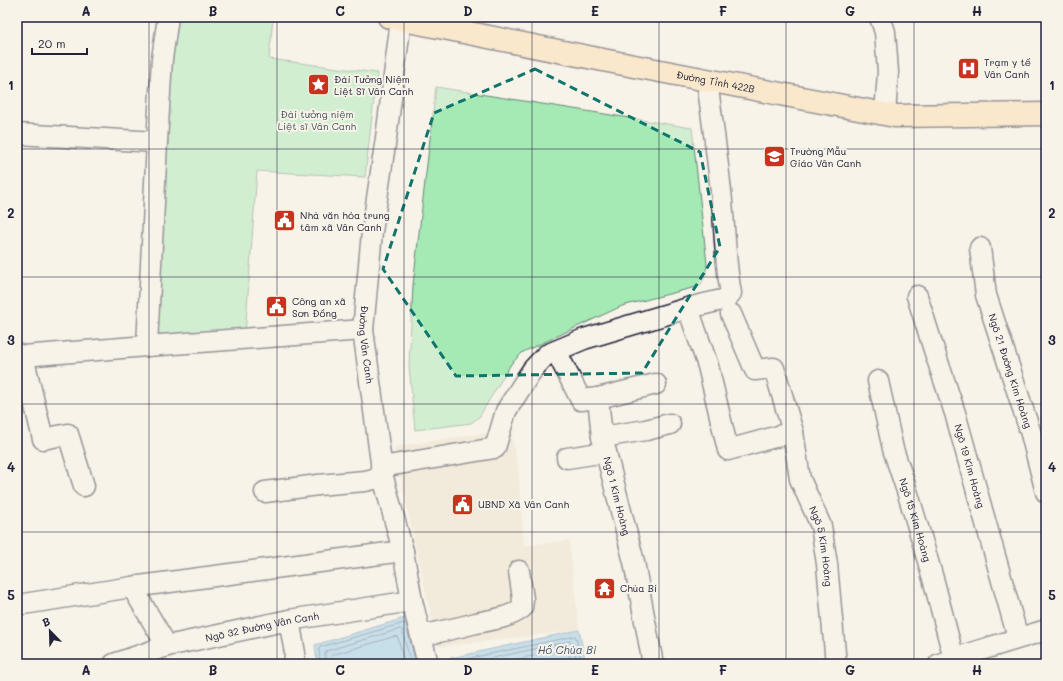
<svg xmlns="http://www.w3.org/2000/svg" width="1063" height="681" font-family="Mali,sans-serif">
	<style>
		.built { fill: #ece0cb }
		.green { fill: #a5e9b5; stroke: #648678 }
		.water { fill: #8cc8ec; stroke: #6286a5 }
		.lines { fill: none; stroke-linecap: round; stroke-linejoin: round }
		.shore { stroke: #4c6482; stroke-width: 1 }
		.minor-casing { stroke: #22223b; stroke-width: 23 }
		.major-casing { stroke: #22223b; stroke-width: 25 }
		.minor { stroke: #f7f3e8; stroke-width: 20 }
		.major { stroke: #fddcac; stroke-width: 22 }
		.marked { fill: none; stroke: #0f766e; stroke-width: 3; stroke-dasharray: 8 5; stroke-linejoin: round }
		.grid { fill: none; stroke: #22223b; stroke-width: 1; stroke-opacity: 0.55 }
		.labels { text-anchor: middle; dominant-baseline: central; stroke-width: 4; stroke-linejoin: round; paint-order: stroke }
		.poi-label { font-size: 10px; fill: #22223b; stroke: #f7f3e8; text-anchor: start }
		.street-label { font-size: 10px; fill: #22223b; stroke: #f7f3e8 }
		.park-label { font-size: 10px; fill: #43545a; stroke: #f7f3e8 }
		.water-label { font-size: 11px; font-style: italic; fill: #425470; stroke: #f7f3e8 }
		.neatline { fill: none; stroke: #22223b; stroke-width: 1.5 }
		.grid-label { font-size: 13px; text-anchor: middle; font-weight: bold; fill: #22223b }
	</style>
	<rect width="100%" height="100%" fill="#f7f3e8"/>
	<filter id="ink" filterUnits="userSpaceOnUse"><feTurbulence type="fractalNoise" baseFrequency=".025" numOctaves="2"/><feDisplacementMap in="SourceGraphic" scale="8" xChannelSelector="R" yChannelSelector="G"/><feConvolveMatrix kernelMatrix="1 2 1 2 8 2 1 2 1" color-interpolation-filters="sRGB"/></filter>
	<g filter="url(#ink)">
		<!-- built -->
		<polygon class="built" points="510,429 518,468 524,546 569,540 579,630 438,647 394,447"/>
		<!-- green -->
		<g class="green">
			<polygon points="174,17 273,17 269,59 377,73 365,177 257,171 245,335 154,339"/>
			<polygon points="436,87 692,128 707,264 706,274 700,286 622,306 523,352 511,364 479,417 471,423 415,430 409,365 413,285"/>
		</g>
		<!-- water -->
		<g class="water">
			<polygon points="408,617 421,664 317,664 315,645"/>
			<polygon points="579,630 586,664 446,664 446,659"/>
		</g>
		<g class="lines">
			<!-- shore -->
			<g class="shore">
				<polyline points="320,664 319,649 320,647 404,623 406,624 416,664"/>
				<polyline points="325,664 325,653 326,651 400,629 402,630 411,664"/>
				<polyline points="331,664 331,657 332,655 396,636 398,638 405,664"/>
				<polyline points="450,664 452,662 575,636 576,637 582,664"/>
				<polyline points="465,664 571,641 573,643 577,664"/>
				<polyline points="494,664 566,649 568,650 571,664"/>
			</g>
			<defs>
				<g id="minor">
					<polyline points="880,17 885,32 886,45 888,72 885,114"/>
					<path id="s1" d="M401 20 386 138 372 232 363 330 383 477 403 551 412 601 428 664"/>
					<polyline points="17,134 157,142"/>
					<path id="s2" d="M980 248 986 295 1031 434 1046 492"/>
					<path id="s3" d="M917 296 934 350 955 413 1018 638"/>
					<path id="s4" d="M688 308 708 366 728 450 793 432 800 479 821 526 827 564 836 664"/>
					<polyline points="731,314 755,370 774,368 793,432"/>
					<polyline points="147,346 157,142 162,59 168,17"/>
					<polyline points="556,351 581,400 598,398 656,384"/>
					<polyline points="17,354 23,356 147,346 363,330"/>
					<polyline points="23,356 43,439 68,434 84,486"/>
					<path id="s5" d="M878 381 893 449 908 494 921 537 934 582 954 659"/>
					<path id="s6" d="M598 398 602 437 634 562 653 664"/>
					<polyline points="602,437 646,430 670,424"/>
					<polyline points="567,458 606,452"/>
					<path d="M381 467 495 448 506 411 527 378 533 369 546 355 584 339 688 308 726 299 731 293C725 263 725 232 722 201 718 161 712 120 707 80"/>
					<polyline points="265,492 318,485 365,481 383,477"/>
					<polyline points="132,587 167,646"/>
					<polyline points="17,605 132,587 403,551"/>
					<polyline points="289,620 295,653 294,664"/>
					<path d="M421 636C439 632 457 628 476 623 491 620 510 618 522 608L523 599 519 571"/>
					<path id="s7" d="M114 664 167 646 289 620 412 601"/>
					<polyline points="939,664 968,654 1046,630"/>
				</g>
				<g id="major">
					<path id="s8" d="M389 17 608 61 895 116 1046 114"/>
				</g>
			</defs>
			<!-- minor casing -->
			<use href="#minor" class="minor-casing"/>
			<!-- major casing -->
			<use href="#major" class="major-casing"/>
			<!-- minor -->
			<use href="#minor" class="minor"/>
			<!-- major -->
			<use href="#major" class="major"/>
		</g>
	</g>
	<!-- marked area -->
	<path d="M0 0H1063V681H0ZM535 69 700 152 720 247 642 373 456 376 383 269 434 113Z" fill="#f7f3e8" fill-opacity=".55" fill-rule="evenodd"/>
	<path class="marked" d="M535 69 700 152 720 247 642 373 456 376 383 269 434 113Z"/>
	<!-- grid -->
	<path class="grid" d="M149 17V664M277 17V664M404 17V664M532 17V664M659 17V664M786 17V664M914 17V664M17 149H1046M17 277H1046M17 404H1046M17 532H1046"/>
	<!-- icons -->
	<defs>
		<symbol id="hospital-square" viewBox="-11 -11 22 22"><rect x="-9" y="-9" width="18" height="18" rx="4" fill="#c8321e" stroke="#f7f3e8"/><path d="M-5-5h3v3.5h4V-5h3V5h-3V1.5h-4V5h-3Z" fill="#fff"/></symbol>
		<symbol id="sight-square" viewBox="-11 -11 22 22"><rect x="-9" y="-9" width="18" height="18" rx="4" fill="#c8321e" stroke="#f7f3e8"/><path d="M0-6L1.8-2.2L6-1.7L2.9 1.2L3.7 5.4L0 3.3L-3.7 5.4L-2.9 1.2L-6-1.7L-1.8-2.2Z" fill="#fff"/></symbol>
		<symbol id="school-square" viewBox="-11 -11 22 22"><rect x="-9" y="-9" width="18" height="18" rx="4" fill="#c8321e" stroke="#f7f3e8"/><path d="M0-5L7-2L0 1L-7-2ZM-4 1L0 2.5L4 1V4Q0 6-4 4Z" fill="#fff"/></symbol>
		<symbol id="civic-square" viewBox="-11 -11 22 22"><rect x="-9" y="-9" width="18" height="18" rx="4" fill="#c8321e" stroke="#f7f3e8"/><path d="M-.6-6.5H3V-4.5H.6V-3L4-1V1h2V6H-6V1h2V-1L-.6-3ZM-1.2 2.5V6h2.4V2.5Z" fill="#fff"/></symbol>
		<symbol id="temple-square" viewBox="-11 -11 22 22"><rect x="-9" y="-9" width="18" height="18" rx="4" fill="#c8321e" stroke="#f7f3e8"/><path d="M0-6L5-2H3V0L6.5 2.5H4V6H1.5V3h-3V6H-4V2.5H-6.5L-3 0V-2H-5Z" fill="#fff"/></symbol>
	</defs>
	<g fill-rule="evenodd">
		<use href="#hospital-square" x="956" y="56" width="25" height="25"/>
		<use href="#sight-square" x="306" y="72" width="25" height="25"/>
		<use href="#school-square" x="762" y="144" width="25" height="25"/>
		<use href="#civic-square" x="272" y="208" width="25" height="25"/>
		<use href="#civic-square" x="264" y="294" width="25" height="25"/>
		<use href="#civic-square" x="450" y="492" width="25" height="25"/>
		<use href="#temple-square" x="592" y="576" width="25" height="25"/>
	</g>
	<g class="labels">
		<!-- poi labels -->
		<g class="poi-label">
			<text x="984" y="62">Trạm y tế<tspan x="984" dy="12">Vân Canh</tspan></text>
			<text x="334" y="79">Đài Tưởng Niệm<tspan x="334" dy="12">Liệt Sĩ Vân Canh</tspan></text>
			<text x="790" y="151">Trường Mẫu<tspan x="790" dy="12">Giáo Vân Canh</tspan></text>
			<text x="300" y="215">Nhà văn hóa trung<tspan x="300" dy="12">tâm xã Vân Canh</tspan></text>
			<text x="292" y="301">Công an xã<tspan x="292" dy="12">Sơn Đồng</tspan></text>
			<text x="478" y="504">UBND Xã Vân Canh</text>
			<text x="620" y="588">Chùa Bi</text>
		</g>
		<!-- street labels -->
		<g class="street-label">
			<text stroke="none"><textPath href="#s8" startOffset="333">Đường Tỉnh 422B</textPath></text>
			<text stroke="none"><textPath href="#s1" startOffset="327">Đường Vân Canh</textPath></text>
			<text stroke="none"><textPath href="#s2" startOffset="127">Ngõ 21 Đường Kim Hoàng</textPath></text>
			<text stroke="none"><textPath href="#s3" startOffset="178">Ngõ 19 Kim Hoàng</textPath></text>
			<text stroke="none"><textPath href="#s6" startOffset="100">Ngõ 1 Kim Hoàng</textPath></text>
			<text stroke="none"><textPath href="#s5" startOffset="144">Ngõ 15 Kim Hoàng</textPath></text>
			<text stroke="none"><textPath href="#s4" startOffset="334">Ngõ 5 Kim Hoàng</textPath></text>
			<text stroke="none"><textPath href="#s7" startOffset="153">Ngõ 32 Đường Vân Canh</textPath></text>
		</g>
		<!-- park labels -->
		<g class="park-label">
			<text x="317" y="114">Đài tưởng niệm<tspan x="317" dy="12">Liệt sĩ Vân Canh</tspan></text>
		</g>
		<!-- water labels -->
		<g class="water-label">
			<text x="567" y="649">Hồ Chùa Bi</text>
		</g>
	</g>
	<!-- margin -->
	<rect width="1063" height="681" fill="none" stroke="#f7f3e8" stroke-width="44"/>
	<!-- north arrow -->
	<g transform="translate(50 631) rotate(337)" stroke="#f7f3e8" stroke-width="3" paint-order="stroke">
	<path d="M0-3L7 15L0 10L-7 15Z" fill="#22223b"/>
	<text y="-6" font-size="11" font-weight="bold" text-anchor="middle" fill="#22223b">B</text>
	</g>
	<!-- scale -->
	<path d="M32 48v6h55v-6" fill="none" stroke="#22223b" stroke-width="2"/>
	<text x="38" y="48" font-size="12" fill="#22223b" stroke="#f7f3e8" stroke-width="3" paint-order="stroke">20 m</text>
	<rect x="22" y="22" width="1019" height="637" class="neatline"/>
	<g class="grid-label">
		<text x="86" y="16">A</text>
		<text x="213" y="16">B</text>
		<text x="340" y="16">C</text>
		<text x="468" y="16">D</text>
		<text x="595" y="16">E</text>
		<text x="723" y="16">F</text>
		<text x="850" y="16">G</text>
		<text x="977" y="16">H</text>
		<text x="11" y="90">1</text>
		<text x="1052" y="90">1</text>
		<text x="11" y="218">2</text>
		<text x="1052" y="218">2</text>
		<text x="11" y="345">3</text>
		<text x="1052" y="345">3</text>
		<text x="11" y="472">4</text>
		<text x="1052" y="472">4</text>
		<text x="11" y="600">5</text>
		<text x="1052" y="600">5</text>
		<text x="86" y="675">A</text>
		<text x="213" y="675">B</text>
		<text x="340" y="675">C</text>
		<text x="468" y="675">D</text>
		<text x="595" y="675">E</text>
		<text x="723" y="675">F</text>
		<text x="850" y="675">G</text>
		<text x="977" y="675">H</text>
	</g>
</svg>
